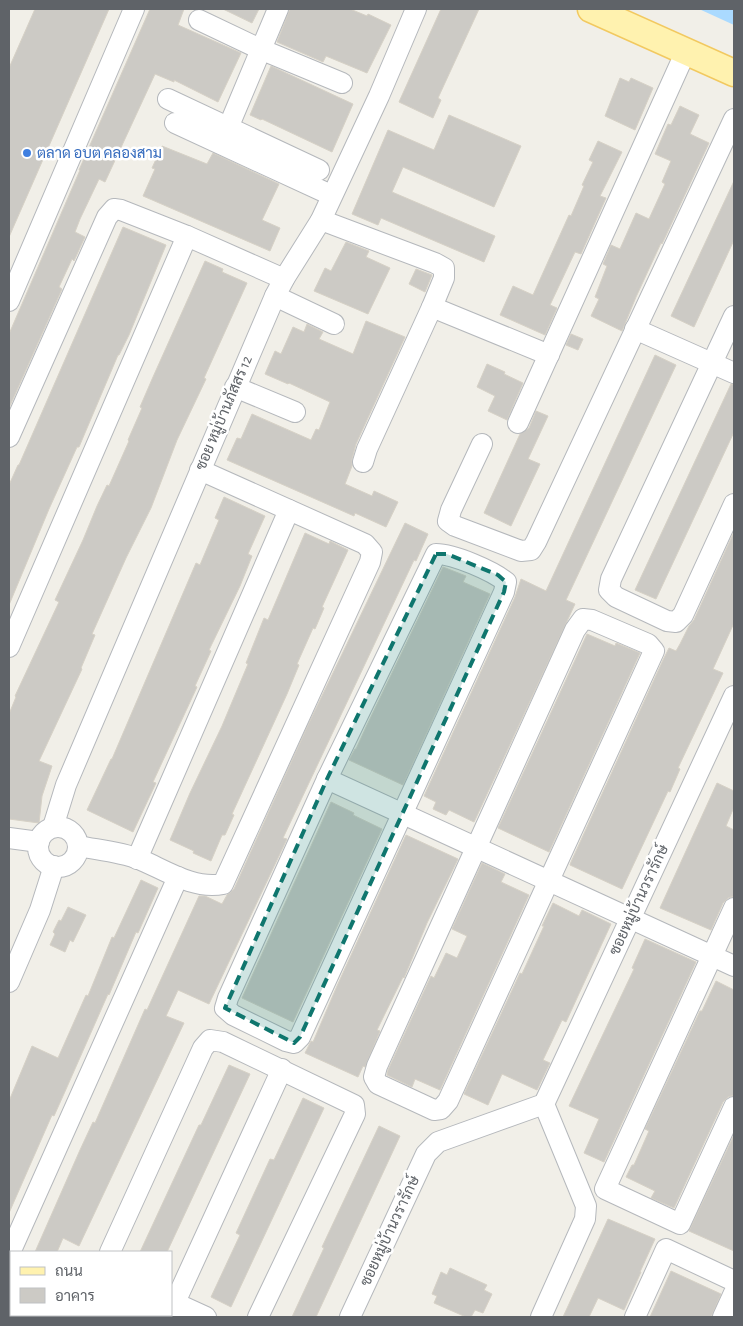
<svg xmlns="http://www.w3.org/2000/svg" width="743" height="1326" font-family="'Alegreya Sans',Sarabun,sans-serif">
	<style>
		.water { fill: #aadaff }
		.building { fill: #cccac5; stroke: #d6d1c6 }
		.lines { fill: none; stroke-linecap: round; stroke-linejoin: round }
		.minor-casing { stroke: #b5b8bc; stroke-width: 22 }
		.major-casing { stroke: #f2c960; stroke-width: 29 }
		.minor { stroke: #fff; stroke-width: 20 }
		.major { stroke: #fff2af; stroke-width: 26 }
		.marked { fill: #0f766e; fill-opacity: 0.2; stroke: #0f766e; stroke-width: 4; stroke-dasharray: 10 6; stroke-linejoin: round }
		.shop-dot { fill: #3f7fe0; stroke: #fff; stroke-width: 2 }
		.labels { text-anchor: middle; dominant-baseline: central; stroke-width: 5; stroke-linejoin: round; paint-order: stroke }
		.shop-label { font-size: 15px; fill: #366cbe; stroke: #fff; text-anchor: start }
		.street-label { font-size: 15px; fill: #5f6368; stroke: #fff }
	</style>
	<rect width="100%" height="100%" fill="#f1efe8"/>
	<!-- water -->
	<polygon class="water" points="699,9 734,9 734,25"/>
	<!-- building -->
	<g class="building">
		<polygon points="35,9 109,9 9,237 9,68"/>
		<polygon points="150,9 184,9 178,25 241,53 218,102 174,80 174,82 155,74 105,182 99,179 80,219 75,232 85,237 74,261 72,259 59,287 62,289 9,408 9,334 80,170 79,170"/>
		<polygon points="223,9 259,9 252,23"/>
		<polygon points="290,9 350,9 367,16 368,14 391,25 367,73 326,56 323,62 277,42"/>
		<polygon points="441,9 479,9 438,98 441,100 433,118 399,102"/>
		<polygon points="271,66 353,104 332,152 262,119 261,120 250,115"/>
		<polygon points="620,78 629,82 631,78 653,88 635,130 605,116"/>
		<polygon points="680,106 699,115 690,134 709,143 662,244 661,243 636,297 622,331 591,316 599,299 595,297 607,266 603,264 611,245 620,249 636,213 649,219 665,184 662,182 671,161 655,154 668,124 671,125"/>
		<polygon points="449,115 521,146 494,207 403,167 392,192 495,236 484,262 381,218 378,225 352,214 388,130 434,150"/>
		<polygon points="598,141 622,152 600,196 606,198 581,254 575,252 550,305 557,308 545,335 500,315 513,286 533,295 569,215 571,216 584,186 582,185 593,162 589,160"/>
		<polygon points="162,146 207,164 213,153 279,184 262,220 280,228 270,251 143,196 155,169 152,168"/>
		<polygon points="734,181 734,240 694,327 671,316"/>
		<polygon points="123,227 166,245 129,335 119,355 118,355 79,447 77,447 49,509 9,605 9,485 18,465 19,465"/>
		<polygon points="346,242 369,251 366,257 390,268 368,314 314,291 325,268 331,271"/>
		<polygon points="205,261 223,269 222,272 247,283 204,378 206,379 177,440 151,508 126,558 92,634 95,635 81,668 82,669 39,761 52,766 42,796 39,823 9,819 9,714 16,697 15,696 59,602 55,600 83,540 97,506 107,485 109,486 129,441 128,440 142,408 140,407 153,377"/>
		<polygon points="416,269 432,275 425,292 409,284"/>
		<polygon points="366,321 405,337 356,444 352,459 352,466 345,484 372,496 374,491 398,502 386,527 355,513 354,516 227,460 237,438 241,439 252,414 311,440 316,429 319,430 330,402 289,383 288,384 265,374 275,351 281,354 293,327 304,332 307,324 323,332 319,339 353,354"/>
		<polygon points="571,334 583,339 578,350 566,345"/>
		<polygon points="655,355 676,365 566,600 575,604 476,818 474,822 449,810 446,815 433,809 436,802 424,796 515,597 521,579 546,591"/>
		<polygon points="487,364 505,372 504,374 523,383 507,420 488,411 495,396 477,387"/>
		<polygon points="731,384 734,385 734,432 656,599 635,590"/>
		<polygon points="536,411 548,416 528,459 540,464 511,526 484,513 520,434 529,428"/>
		<polygon points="224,497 265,516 248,554 252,556 240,586 209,650 211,651 195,686 197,687 153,782 156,783 133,832 87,810 111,759 112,759 196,563 200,565 219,520 215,518"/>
		<polygon points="405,523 428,534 416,561 414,560 283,838 287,839 209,1004 178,990 166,1016 184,1023 79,1246 63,1238 57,1252 35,1252 80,1150 93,1122 95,1123 145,1009 147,1010 199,896 205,896 222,904 227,895 234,889 308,725"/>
		<polygon points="734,532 734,623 713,669 723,673 678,768 680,769 670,792 668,791 622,889 570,865 571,862 663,660 669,648 676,651 680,644 689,626 694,620"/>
		<polygon points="305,533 329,544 330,541 348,550 322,607 324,608 315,629 313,628 297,664 299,665 287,694 232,814 234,815 225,835 222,835 211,861 193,853 194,851 170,840 190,793 222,726 248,664 246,663 264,618 268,620"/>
		<polygon points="443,567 466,576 463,582 490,594 403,785 349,760 355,749 356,749 367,725"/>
		<polygon points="587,634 615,646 616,643 640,653 549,852 498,828"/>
		<polygon points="717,783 734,791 734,807 726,826 734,830 734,896 728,898 723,903 711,930 660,908"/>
		<polygon points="331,802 354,813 353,815 382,829 293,1022 242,998"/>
		<polygon points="406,835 458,859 427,923 404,978 403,977 377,1030 380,1031 365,1067 363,1066 358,1077 305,1053 311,1041 313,1042 337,986"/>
		<polygon points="482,863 505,874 501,882 529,895 440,1090 415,1079 412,1087 387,1075 388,1070 431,976 434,978 446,953 457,958 467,936 452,929"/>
		<polygon points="141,880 158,888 138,933 136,932 109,995 108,994 67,1087 54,1116 52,1115 9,1213 9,1101 32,1046 58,1058 86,995 88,996 112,937 114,938"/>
		<polygon points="553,903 579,916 582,910 611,924 566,1022 562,1020 543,1060 550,1063 537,1090 502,1074 488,1105 464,1094 520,973 522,974 544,926 542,926"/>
		<polygon points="68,907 86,915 73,942 70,940 65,952 50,945 55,934 53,932 59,920 61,921"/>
		<polygon points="645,939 696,962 604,1162 584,1153 599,1119 569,1106 634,969 632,968"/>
		<polygon points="716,981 734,990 734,1095 728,1097 723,1102 674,1208 651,1198 655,1191 626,1177 632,1165 634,1165 649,1131 645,1129 700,1011 702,1011"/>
		<polygon points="229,1065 250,1074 167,1252 140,1252 199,1125 201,1125"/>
		<polygon points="303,1098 324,1108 231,1307 211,1297 240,1235 236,1233 270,1159 274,1160"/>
		<polygon points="379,1126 400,1136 316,1317 292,1317 324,1248 322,1247"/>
		<polygon points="734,1135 734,1251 689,1231"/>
		<polygon points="608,1219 655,1239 640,1272 641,1272 624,1310 598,1298 589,1317 563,1317"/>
		<polygon points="450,1268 487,1285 484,1290 492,1294 483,1313 475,1310 471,1317 466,1317 434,1303 437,1296 432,1294 441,1272 447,1275"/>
		<polygon points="671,1271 721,1294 711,1317 650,1317"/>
	</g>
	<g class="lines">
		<defs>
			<g id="minor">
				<polyline points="199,20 260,49 342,83"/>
				<polyline points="168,99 319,170"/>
				<polyline points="175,123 331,195"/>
				<polyline points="228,128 278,9"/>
				<polyline points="321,220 435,263 444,268 444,278 432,307 367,449 363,462"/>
				<polyline points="275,296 334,324"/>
				<polyline points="9,301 134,9"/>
				<polyline points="432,307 549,355"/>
				<polyline points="734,316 611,579 609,590 616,597 667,621 676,622 683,615 734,504"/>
				<polyline points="635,329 734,373"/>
				<polyline points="235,387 295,412"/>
				<polyline points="518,423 686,51"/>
				<polyline points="9,437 107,217 114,209 121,210 187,236 284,279"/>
				<polyline points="482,444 451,510 448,521 455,526 521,551 531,550 536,542 734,119"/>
				<path d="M436 554C454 554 493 571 506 582L504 592 300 1037 294 1043 286 1041 233 1015 225 1008 228 998 327 779Z"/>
				<polygon points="583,619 592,620 648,644 654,651 448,1101 441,1109 434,1110 378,1084 374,1077 377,1066 575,630"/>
				<polyline points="9,647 187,236"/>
				<polyline points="327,779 734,966"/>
				<polyline points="53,827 66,785 275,296 284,279 321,220 379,96 416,9"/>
				<circle cx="58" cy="847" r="20"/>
				<polyline points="9,838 39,842"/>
				<path d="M78 846C98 850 120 852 139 859 165 870 194 890 223 884L370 562 372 552 365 544 200 470"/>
				<polyline points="137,859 289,510"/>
				<polyline points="734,908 605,1189 680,1224 734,1107"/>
				<polyline points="9,982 40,910 54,866"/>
				<polyline points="110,1252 203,1048 210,1040 223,1042 354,1105 355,1114 258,1317"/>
				<polyline points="9,1255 178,877"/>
				<polyline points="171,1301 206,1317"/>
				<polyline points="171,1311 282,1069"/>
				<polyline points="80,1317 81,1315"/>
				<polyline points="350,1317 426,1154 438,1142 544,1104 734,696"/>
				<polyline points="541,1317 585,1219 586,1206 544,1104"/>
				<polyline points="635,1317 666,1249 734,1281"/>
				<polyline points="723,1317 734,1293"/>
			</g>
			<polyline id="major" points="591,9 734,73"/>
		</defs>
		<!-- minor casing -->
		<use href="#minor" class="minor-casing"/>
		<!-- major casing -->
		<use href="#major" class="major-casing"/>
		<!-- minor -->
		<use href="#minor" class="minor"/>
		<!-- major -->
		<use href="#major" class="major"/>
	</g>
	<!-- marked area -->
	<path class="marked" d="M436 554H447L498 575 506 582 504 592 300 1037 294 1043 225 1008 327 779Z"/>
	<!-- markers -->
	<circle class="shop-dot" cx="27" cy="153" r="5"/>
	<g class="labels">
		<!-- shop labels -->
		<g class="shop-label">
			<text x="37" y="153">ตลาด อบต คลองสาม</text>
		</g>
		<!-- street labels -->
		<g class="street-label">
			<text transform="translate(224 413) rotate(-67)">ซอย หมู่บ้านภัสสร 12</text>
			<text transform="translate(639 900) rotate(-65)">ซอยหมู่บ้านวรารักษ์</text>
			<text transform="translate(390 1231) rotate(-65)">ซอยหมู่บ้านวรารักษ์</text>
		</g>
	</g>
	<!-- border -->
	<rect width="743" height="1326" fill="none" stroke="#5f6368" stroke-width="20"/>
	<!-- legend -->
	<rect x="10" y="1251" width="162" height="65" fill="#ffffff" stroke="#bfc1c3"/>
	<rect x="20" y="1267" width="25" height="8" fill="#fff2af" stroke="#bfc1c3"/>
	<text x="55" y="1276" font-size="15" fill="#5f6368">ถนน</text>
	<rect x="20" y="1288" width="25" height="15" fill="#cccac5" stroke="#bfc1c3"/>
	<text x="55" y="1301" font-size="15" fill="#5f6368">อาคาร</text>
</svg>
